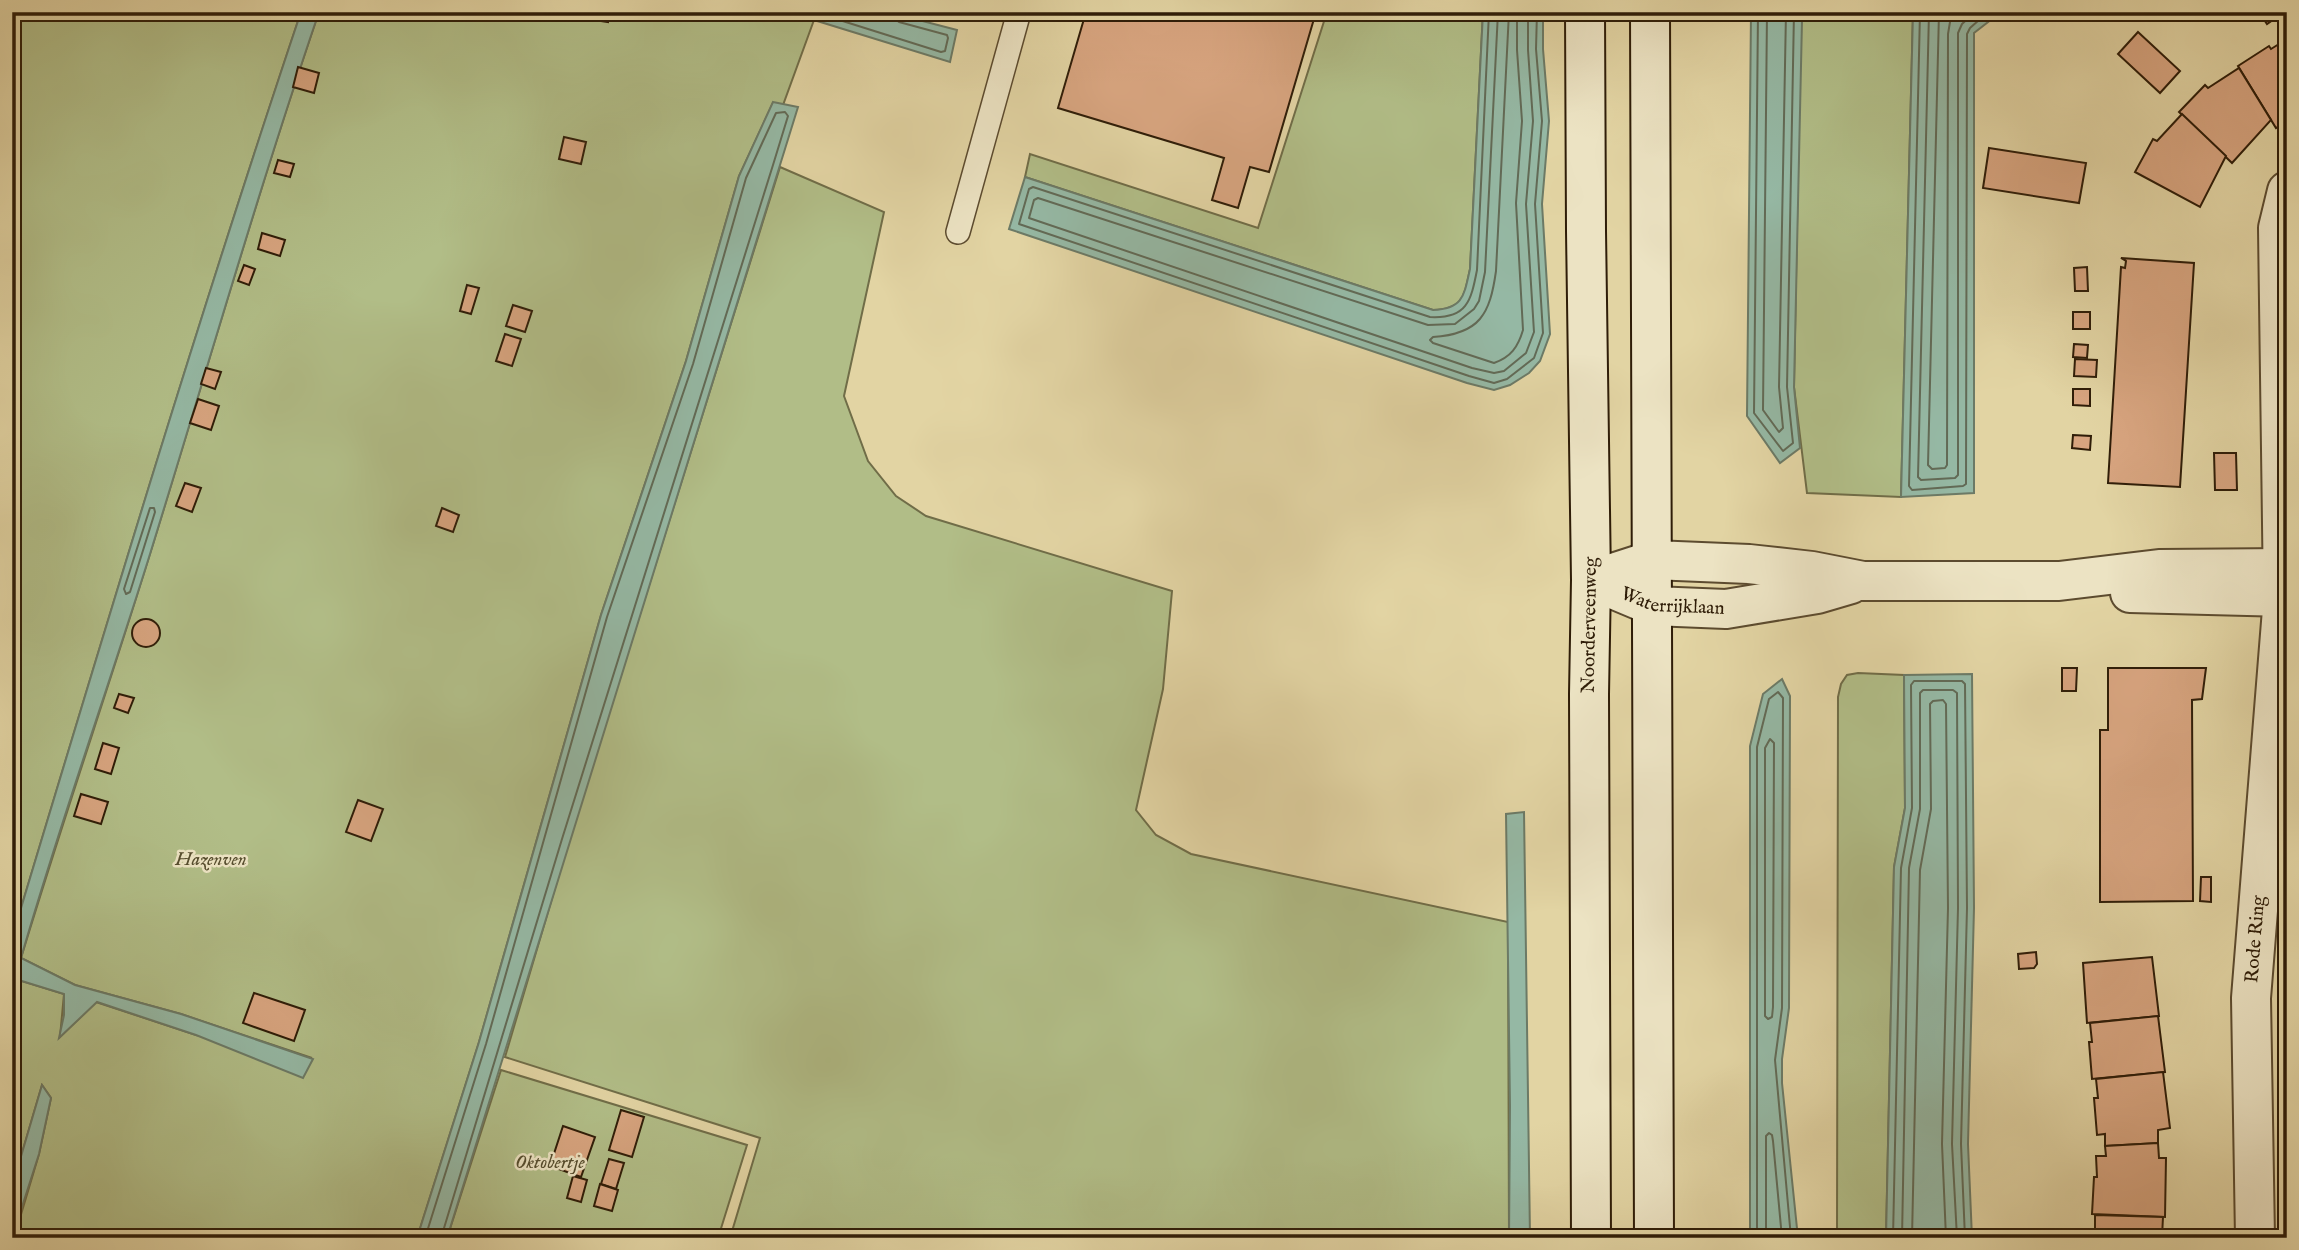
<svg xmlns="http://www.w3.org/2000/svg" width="2299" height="1250" font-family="'IM FELL English',serif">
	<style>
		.green { fill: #b1bd87; stroke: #706d48; stroke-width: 2 }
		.water { fill: #95b8a4; stroke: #6c7a66; stroke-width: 2 }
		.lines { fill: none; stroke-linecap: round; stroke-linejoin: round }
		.shore { stroke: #626a56; stroke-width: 2 }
		.building { fill: #d7a47f; stroke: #2f1d08; stroke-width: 2 }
		.lane-casing { stroke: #5c4b2f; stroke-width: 26 }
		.street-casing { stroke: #5c4b2f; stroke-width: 42 }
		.secondary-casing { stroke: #2f1d08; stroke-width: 42 }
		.lane { stroke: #ece3c3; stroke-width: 23 }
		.street { stroke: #ece3c3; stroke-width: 38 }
		.secondary { stroke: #ece3c3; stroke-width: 38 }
		.labels { text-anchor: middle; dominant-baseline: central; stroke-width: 5; stroke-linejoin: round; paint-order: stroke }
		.street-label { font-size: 19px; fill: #2f1d08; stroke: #ece3c3 }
		.park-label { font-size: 19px; font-style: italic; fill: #564d2e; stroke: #ece3c3 }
	</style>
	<rect width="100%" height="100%" fill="#e2d4a3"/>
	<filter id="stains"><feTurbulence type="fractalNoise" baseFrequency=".00286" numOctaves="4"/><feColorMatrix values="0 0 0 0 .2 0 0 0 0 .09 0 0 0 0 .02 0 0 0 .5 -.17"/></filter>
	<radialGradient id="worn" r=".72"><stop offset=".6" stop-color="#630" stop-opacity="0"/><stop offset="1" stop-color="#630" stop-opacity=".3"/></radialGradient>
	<!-- green -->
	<g class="green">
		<path d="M12 12H301C198 319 105 629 12 938Z"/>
		<path d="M319 12H802L814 20 783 105 773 103 739 176 686 361 601 615 479 1042 417 1238H14L39 1154 51 1098 42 1085 12 1187V978L64 994 60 1037 96 1002 196 1035 312 1058 181 1014 75 985 21 958C62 823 108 689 150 554 206 373 258 191 319 12Z"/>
		<path d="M1327 12H1483L1470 269C1464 296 1464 309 1433 310L1025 177 1030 154 1258 228Z"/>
		<polygon points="1801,12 1913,12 1901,497 1807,493 1794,387"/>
		<polygon points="780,167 884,212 844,396 868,461 896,496 926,516 1172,591 1163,689 1136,810 1156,835 1191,854 1508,922 1509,1238 730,1238 760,1138 505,1057 569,841"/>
		<polygon points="1858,673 1904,675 1905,808 1894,867 1886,1238 1837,1238 1838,697 1841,684 1847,675"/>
		<polygon points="501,1070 747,1145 718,1238 447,1238"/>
	</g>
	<!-- water -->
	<g class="water">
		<path d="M301 12H319C258 191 206 373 150 554 108 689 60 822 21 958L75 985 181 1014 313 1059 303 1078 196 1035 97 1002 59 1038 64 1015V994L12 978V938C105 629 198 319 301 12Z"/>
		<polygon points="802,12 888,12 957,30 950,62 814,20"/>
		<path d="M1483 12H1543V49L1549 121 1542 204 1550 334 1540 361 1529 373 1510 385 1494 390 1467 383 1009 229 1025 177 1433 310C1463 309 1464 296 1470 269Z"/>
		<polygon points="1751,12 1801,12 1802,20 1794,387 1800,448 1780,463 1747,416"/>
		<polygon points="1913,12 2001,12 1974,33 1974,493 1901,497"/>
		<polygon points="773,102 798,107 447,1238 417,1238 479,1042 601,615 686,361 739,176"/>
		<polygon points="1972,674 1974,908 1968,1144 1972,1238 1886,1238 1894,867 1905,808 1904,675"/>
		<polygon points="1782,679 1790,696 1789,1008 1782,1059 1782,1083 1798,1238 1750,1238 1750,746 1763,694"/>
		<polygon points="1524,812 1530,1238 1509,1238 1510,1106 1506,814"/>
		<polygon points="42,1085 51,1098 39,1154 12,1238 12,1187"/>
	</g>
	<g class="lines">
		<!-- shore -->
		<g class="shore">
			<polyline points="814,12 941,52 945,51 948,38 947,35 899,22 894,18 894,12"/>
			<path d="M1489 12 1477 270C1471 301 1467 319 1430 317L1033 187 1029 189 1019 224 1469 376 1494 383 1507 379 1534 358 1543 333 1535 204 1542 121 1536 49 1537 12"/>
			<polyline points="1498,12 1485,272 1479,301 1474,309 1455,324 1428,325 1038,198 1034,200 1029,218 1472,368 1494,373 1504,371 1526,353 1534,332 1526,204 1533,121 1528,50 1528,12"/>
			<path d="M1509 12 1496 271C1490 314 1480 334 1433 337L1430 340 1433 343 1494 363C1511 357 1518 347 1523 330L1516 203 1522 121 1517 50V12"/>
			<polyline points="1758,12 1754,413 1783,451 1793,443 1787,387 1794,12"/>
			<polyline points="1767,12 1763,410 1779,432 1783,428 1779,387 1786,12"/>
			<polyline points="1920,12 1909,486 1912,490 1963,486 1966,484 1967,34 1970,28 1988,12"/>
			<polyline points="1929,12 1918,477 1921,480 1955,478 1958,475 1958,33 1962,24 1975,12"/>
			<polyline points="1939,12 1928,465 1932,469 1945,468 1947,465 1948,34 1950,22 1958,12"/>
			<polygon points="150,508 154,508 155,512 130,592 126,594 124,589"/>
			<polygon points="1770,739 1774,743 1773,1007 1772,1017 1768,1019 1765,1016 1765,748"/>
			<polyline points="425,1238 486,1044 607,617 693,364 746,178 776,113 785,112 788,116 773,165 562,839 441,1238"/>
			<polyline points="1757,1238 1757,747 1769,699 1778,692 1783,698 1782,1008 1775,1060 1791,1238"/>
			<polyline points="1766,1238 1766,1136 1769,1133 1772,1135 1773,1141 1782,1238"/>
			<polyline points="1893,1238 1901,868 1912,808 1911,685 1914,681 1962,681 1965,684 1967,908 1961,1144 1965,1238"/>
			<polyline points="1902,1238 1909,868 1920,809 1920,693 1923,690 1953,690 1957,693 1958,908 1952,1144 1957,1238"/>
			<polyline points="1912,1238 1920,870 1931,809 1930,704 1933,701 1943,700 1946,704 1948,908 1942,1144 1946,1238"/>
		</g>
	</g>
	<!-- building -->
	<g class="building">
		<polygon points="582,12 609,12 608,22 581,18"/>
		<polygon points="1086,12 1316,12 1269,172 1250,167 1238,208 1212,200 1224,158 1058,108"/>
		<polygon points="2259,12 2273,12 2277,17 2267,24"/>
		<polygon points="2138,32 2180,71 2160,93 2118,54"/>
		<polygon points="2287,39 2287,121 2276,128 2238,66 2269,46 2271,49"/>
		<polygon points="298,67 319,73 314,93 293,87"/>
		<polygon points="2239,68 2271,120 2232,163 2179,112 2205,85 2208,88"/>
		<polygon points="2182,114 2226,156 2200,207 2135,172 2153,139 2157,141"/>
		<polygon points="564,137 586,142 581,164 559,159"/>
		<polygon points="1989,148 2086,163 2079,203 1983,188"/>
		<polygon points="278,160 294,164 290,177 274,173"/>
		<polygon points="262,233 285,240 280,256 258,249"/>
		<polygon points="2121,258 2194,263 2180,487 2108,483 2121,267 2125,268 2126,261"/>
		<polygon points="244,265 255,269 249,285 238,281"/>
		<polygon points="2087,267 2088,291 2075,291 2074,268"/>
		<polygon points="467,285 479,288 471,314 460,311"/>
		<polygon points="513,305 532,311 525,332 506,326"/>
		<rect x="2073" y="312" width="17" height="17"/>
		<polygon points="505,334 521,339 512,366 496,361"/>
		<polygon points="2074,344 2088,345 2087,358 2073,357"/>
		<polygon points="2075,359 2097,360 2096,377 2074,376"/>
		<polygon points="206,368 221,372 215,389 201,384"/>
		<polygon points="2073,389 2090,389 2090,406 2073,405"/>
		<polygon points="198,399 219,406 211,430 190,423"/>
		<polygon points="2073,435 2091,436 2090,450 2072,448"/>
		<polygon points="2214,453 2236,453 2237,490 2215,490"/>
		<polygon points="185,483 201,488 192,512 176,506"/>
		<polygon points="442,508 459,515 453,532 436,526"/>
		<circle cx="146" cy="633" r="14"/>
		<polygon points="2062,668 2077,668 2076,691 2062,691"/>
		<polygon points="2108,668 2206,668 2202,699 2192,700 2193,901 2100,902 2100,730 2108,730"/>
		<polygon points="119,694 134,698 128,713 114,708"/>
		<polygon points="103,743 119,748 111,774 95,769"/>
		<polygon points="81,794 108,802 101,824 74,816"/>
		<polygon points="358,800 383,809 371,841 346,832"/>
		<polygon points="2201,877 2211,877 2211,902 2200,901"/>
		<polygon points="2036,952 2037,964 2034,968 2019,969 2018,954"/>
		<polygon points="2152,957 2159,1016 2087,1023 2083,963"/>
		<polygon points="254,993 305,1010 294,1041 243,1023"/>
		<polygon points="2158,1016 2165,1072 2092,1079 2089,1042 2092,1042 2090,1023"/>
		<polygon points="2163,1072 2170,1128 2158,1130 2158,1143 2105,1146 2105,1134 2097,1135 2094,1098 2098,1098 2096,1079"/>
		<polygon points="621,1110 644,1117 632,1157 609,1150"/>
		<polygon points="563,1126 595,1137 581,1177 550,1166"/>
		<polygon points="2158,1143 2159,1158 2166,1158 2165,1217 2092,1214 2094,1177 2097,1177 2096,1156 2106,1156 2105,1146"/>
		<polygon points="609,1159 624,1163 616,1189 601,1184"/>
		<polygon points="573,1176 587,1180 581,1202 567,1198"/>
		<polygon points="600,1184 618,1190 612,1211 594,1206"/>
		<polygon points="2095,1215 2163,1217 2162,1237 2165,1238 2091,1238 2091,1234 2095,1234"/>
	</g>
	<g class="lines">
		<defs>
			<polyline id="lane" points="958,232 1019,12"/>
			<g id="street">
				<polyline points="1591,580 1653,560 1749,564 1812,571 1863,581 2059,581 2159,569 2287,568"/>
				<path id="s1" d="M1591 580 1653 606 1726 609 1817 594 1851 584"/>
				<polyline points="2130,593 2287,597"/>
				<path id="s2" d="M2255 1238 2251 998 2283 597 2278 228 2287 191"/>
			</g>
			<g id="secondary">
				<polyline points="1585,12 1586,231 1591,580 1589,694 1591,1238"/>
				<polyline points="1650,12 1654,1238"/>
			</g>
		</defs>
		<!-- lane casing -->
		<use href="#lane" class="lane-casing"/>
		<!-- street casing -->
		<use href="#street" class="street-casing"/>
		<!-- secondary casing -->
		<use href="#secondary" class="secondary-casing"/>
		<!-- lane -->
		<use href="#lane" class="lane"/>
		<!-- street -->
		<use href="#street" class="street"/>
		<!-- secondary -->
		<use href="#secondary" class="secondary"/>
	</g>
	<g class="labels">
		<!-- street labels -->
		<g class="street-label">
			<text stroke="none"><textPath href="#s1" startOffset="86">Waterrijklaan</textPath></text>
			<text transform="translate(1590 625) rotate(-89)">Noorderveenweg</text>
			<text stroke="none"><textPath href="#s2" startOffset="299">Rode Ring</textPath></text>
		</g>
		<!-- park labels -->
		<g class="park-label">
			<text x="211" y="860">Hazenven</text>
			<text x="550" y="1163">Oktobertje</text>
		</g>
	</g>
	<!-- margin -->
	<rect width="2299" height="1250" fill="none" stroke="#e2d4a3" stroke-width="42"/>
	<rect x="14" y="14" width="2271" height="1222" fill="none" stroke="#2f1d08" stroke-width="3.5"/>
	<rect x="21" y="21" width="2257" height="1208" fill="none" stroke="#2f1d08" stroke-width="2"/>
	<rect width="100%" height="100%" filter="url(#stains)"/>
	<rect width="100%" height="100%" fill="url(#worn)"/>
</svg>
